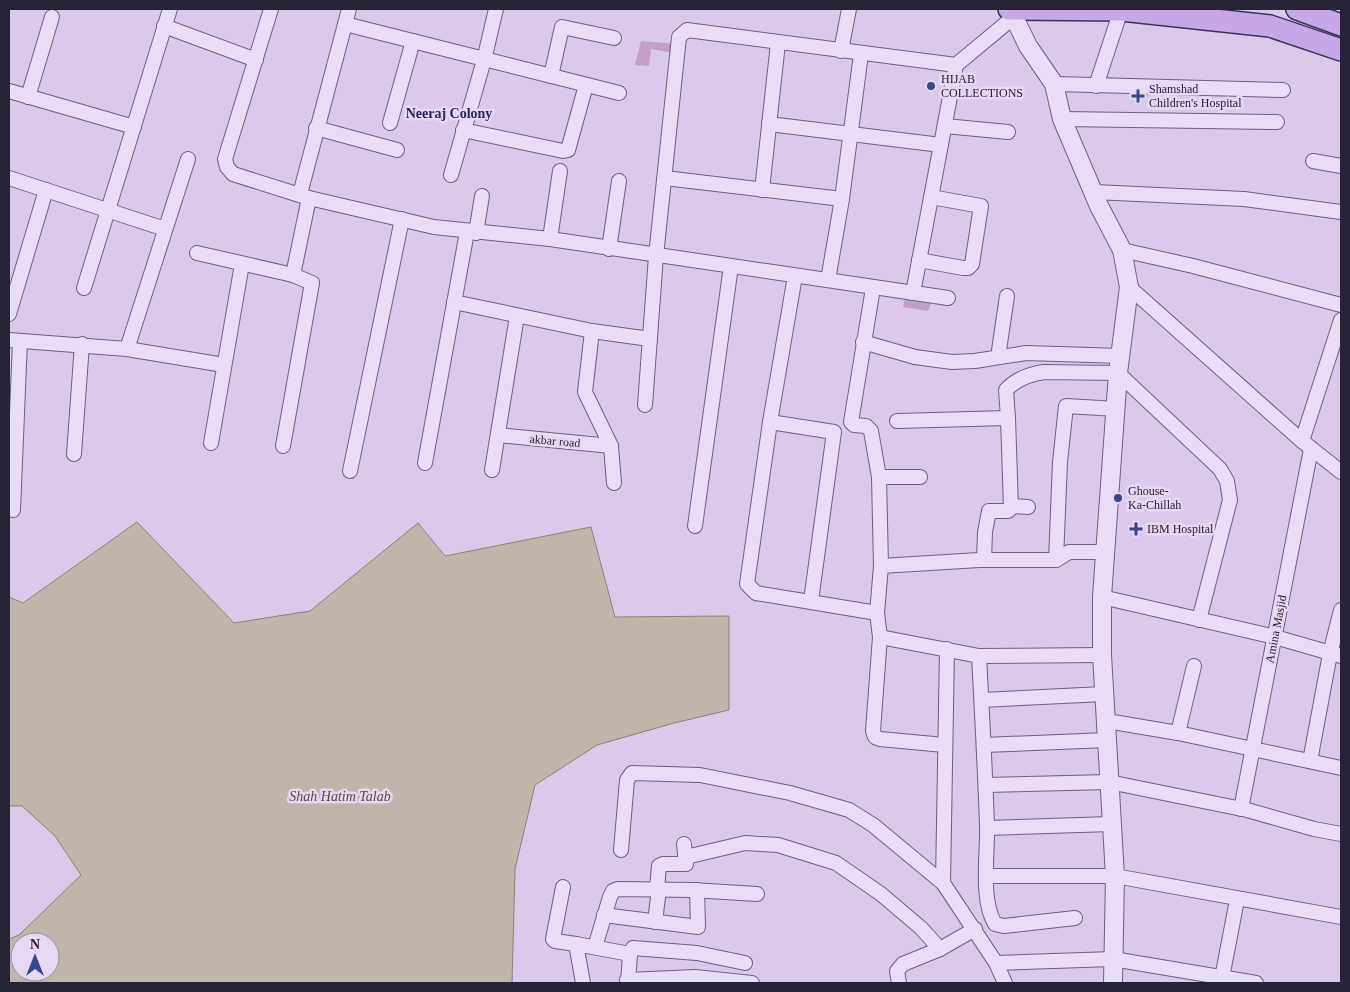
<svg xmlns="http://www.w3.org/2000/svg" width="1350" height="992" font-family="'Times New Roman',serif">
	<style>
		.green { fill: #c49ec8 }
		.water { fill: #bfb5aa; stroke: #8d8071; fill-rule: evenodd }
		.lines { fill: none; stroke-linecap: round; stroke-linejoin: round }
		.minor-casing { stroke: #6c6085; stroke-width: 16 }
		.tertiary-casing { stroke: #6c6085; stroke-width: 20 }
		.primary-casing { stroke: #3c3354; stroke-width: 24 }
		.minor { stroke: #e9dcf6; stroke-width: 14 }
		.tertiary { stroke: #e9dcf6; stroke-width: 18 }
		.primary { stroke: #c7a6e9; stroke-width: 21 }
		.poi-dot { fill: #36488e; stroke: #e6d8f3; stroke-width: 2 }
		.labels { text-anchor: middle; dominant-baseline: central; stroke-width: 5; stroke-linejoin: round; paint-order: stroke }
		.poi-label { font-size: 12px; fill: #282237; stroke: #e6d8f3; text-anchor: start }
		.street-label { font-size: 12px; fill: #282237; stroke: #e6d8f3 }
		.neighbourhood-label { font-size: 14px; font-weight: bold; fill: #262560; stroke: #e6d8f3 }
		.water-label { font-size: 14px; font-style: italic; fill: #554c33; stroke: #e6d8f3 }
	</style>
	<rect width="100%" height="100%" fill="#dac9eb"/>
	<!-- green -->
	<g class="green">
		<polygon points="641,41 676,44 674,53 651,49 649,66 635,65"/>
		<polygon points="906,294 933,298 928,311 903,307"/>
	</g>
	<!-- water -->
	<path class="water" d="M137 522 234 623 310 611 418 523 445 556 591 527 615 617 729 616V710L674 723 597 745 535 785 515 869 512 983H9V939L19 935 81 875 55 836 22 806H9V597L23 603ZM20 942H50V972H20Z"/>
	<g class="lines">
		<defs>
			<g id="minor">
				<polyline points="271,9 225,159 227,167 233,174 309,198 434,227 550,239 948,298"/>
				<polyline points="345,24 619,93"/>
				<polyline points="164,26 256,60"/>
				<polyline points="841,51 849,9"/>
				<polyline points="551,76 562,27 614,38"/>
				<polyline points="1054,84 1283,90"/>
				<polyline points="1096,86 1121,10"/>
				<polyline points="9,91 134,127"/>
				<polyline points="28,97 52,17"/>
				<polyline points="1062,119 1277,122"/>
				<polyline points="390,123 413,41"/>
				<polyline points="769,124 941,145"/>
				<polyline points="945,126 1008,132"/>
				<polyline points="316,128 397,150"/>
				<polyline points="463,130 563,151 568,150 586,85"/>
				<polyline points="1313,161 1341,166"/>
				<polyline points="451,175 484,60 496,9"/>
				<polyline points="9,178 165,229"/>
				<polyline points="665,178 842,199"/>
				<polyline points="762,190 778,43"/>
				<polyline points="1094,192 1244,199 1341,212"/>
				<polyline points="300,194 349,9"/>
				<polyline points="476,233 482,196"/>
				<polyline points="550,239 560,171"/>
				<polyline points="609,249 619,181"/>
				<polyline points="1122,250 1193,266 1341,305"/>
				<polyline points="197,253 293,275 312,283 283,446"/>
				<polyline points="919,260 963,268 968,268 972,264 981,206 931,197"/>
				<polyline points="293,275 309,198"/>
				<polyline points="795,276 770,422 747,584 756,593 877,613"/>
				<polyline points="828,280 842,199 861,54"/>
				<polyline points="1129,287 1302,441 1341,472"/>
				<polyline points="84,288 170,9"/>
				<polyline points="873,288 851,422 854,425 866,426 871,431 879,477 881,566 877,613 880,637 873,731 875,737 880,739 944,745"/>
				<polyline points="913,293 956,65"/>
				<polyline points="454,302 592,331 650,339"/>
				<polyline points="9,314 46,190"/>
				<polyline points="592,331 585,392 611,446 614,483"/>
				<polyline points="9,340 127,349 224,365"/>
				<polyline points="863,342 915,357 952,362 975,361 1026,353 1121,356"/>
				<polyline points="127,349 188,159"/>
				<polyline points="998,357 1007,296"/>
				<polyline points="645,405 656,256 679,37 687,30 956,65 1015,16"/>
				<path d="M1008 418 1006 390C1016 379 1030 374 1044 372L1118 373 1220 469 1227 481 1230 500 1199 620"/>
				<polyline points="897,421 1008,418 1011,508 1008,511 989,511 985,532 984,560"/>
				<polyline points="770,422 834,432 811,601"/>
				<polyline points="498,435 611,446"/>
				<polyline points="1302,441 1341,320"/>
				<polyline points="211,443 242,264"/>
				<polyline points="74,454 82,344"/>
				<polyline points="425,463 467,232"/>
				<polyline points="492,470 517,316"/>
				<polyline points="350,471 402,219"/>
				<polyline points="879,477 920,477"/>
				<polyline points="1011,506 1028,507"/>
				<polyline points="13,510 20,341"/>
				<polyline points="695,526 731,266"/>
				<polyline points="1056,560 1060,462 1066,406 1117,409"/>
				<polyline points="881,566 979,560 1056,560 1069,552 1106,552"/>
				<polyline points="1102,597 1275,637 1341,656"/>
				<polyline points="880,637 979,656 1102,655"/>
				<path d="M979 656C982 712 985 769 987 825 988 854 980 899 995 924L1004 926 1075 918"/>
				<polyline points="982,700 1104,694"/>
				<polyline points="1107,721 1178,733 1341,768"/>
				<polyline points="1178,733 1194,666"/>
				<polyline points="984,745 1108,740"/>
				<polyline points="1310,761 1330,654 1341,610"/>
				<polyline points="986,785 1109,782 1247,810 1314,829 1341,834"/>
				<polyline points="1241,809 1311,449"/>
				<polyline points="987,828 1112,824"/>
				<polyline points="621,850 627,780 632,773 700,775 790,793 849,810 873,825 943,883 996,963 1005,983"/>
				<polyline points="686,857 745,843 778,845 836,863 881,894 921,928 940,949"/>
				<polyline points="986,876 1115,876 1341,917"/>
				<polyline points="943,883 947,649"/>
				<polyline points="563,887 553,939 555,941 576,944"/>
				<polyline points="657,889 659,866 663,864 686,864 684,844"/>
				<polyline points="604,915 698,927 697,890"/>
				<polyline points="655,922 659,889"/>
				<polyline points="595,947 610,897 613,891 618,889 692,890 757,894"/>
				<polyline points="996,963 1113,959 1256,983"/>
				<polyline points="627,980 695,977 752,983"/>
				<polyline points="583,983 576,944 630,954 633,948 697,953 745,963"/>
				<polyline points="628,983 630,954"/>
				<polyline points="899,983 897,971 903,964 940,949 975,929"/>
				<polyline points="1221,983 1237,900"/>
			</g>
			<polyline id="tertiary" points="1010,9 1028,46 1054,84 1062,119 1099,206 1122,250 1129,287 1118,373 1102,597 1102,655 1115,876 1113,983"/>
			<g id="primary">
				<polyline points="1009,9 1121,10 1270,26 1341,50"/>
				<polyline points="1297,9 1341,25"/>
			</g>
		</defs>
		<!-- minor casing -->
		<use href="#minor" class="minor-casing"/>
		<!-- tertiary casing -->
		<use href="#tertiary" class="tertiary-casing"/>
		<!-- primary casing -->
		<use href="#primary" class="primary-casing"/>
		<!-- minor -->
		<use href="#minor" class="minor"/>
		<!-- tertiary -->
		<use href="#tertiary" class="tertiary"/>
		<!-- primary -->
		<use href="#primary" class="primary"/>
	</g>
	<!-- markers -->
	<g class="poi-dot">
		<circle cx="931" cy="86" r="5"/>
		<path d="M1135.5 88.5h5v5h5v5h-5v5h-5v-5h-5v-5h5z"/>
		<circle cx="1118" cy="498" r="5"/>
		<path d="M1133.5 521.5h5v5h5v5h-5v5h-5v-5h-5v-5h5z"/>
	</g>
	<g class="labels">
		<!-- poi labels -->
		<g class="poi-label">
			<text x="941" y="79">HIJAB<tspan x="941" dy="14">COLLECTIONS</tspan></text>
			<text x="1149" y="89">Shamshad<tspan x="1149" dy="14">Children's Hospital</tspan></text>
			<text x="1128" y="491">Ghouse-<tspan x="1128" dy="14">Ka-Chillah</tspan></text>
			<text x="1147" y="529">IBM Hospital</text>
		</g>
		<!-- street labels -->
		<g class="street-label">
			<text transform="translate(555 441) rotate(5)">akbar road</text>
			<text transform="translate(1276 629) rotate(-79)">Amina Masjid</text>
		</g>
		<!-- neighbourhood labels -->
		<g class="neighbourhood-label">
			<text x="449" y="113">Neeraj Colony</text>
		</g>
		<!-- water labels -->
		<g class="water-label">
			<text x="340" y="796">Shah Hatim Talab</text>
		</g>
	</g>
	<!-- border -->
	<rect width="1350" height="992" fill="none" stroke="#282237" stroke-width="20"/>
	<!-- north arrow -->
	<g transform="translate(35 957)"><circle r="24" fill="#e6d8f3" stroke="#9a8fa8"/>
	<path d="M0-4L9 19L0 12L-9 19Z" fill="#36488e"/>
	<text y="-8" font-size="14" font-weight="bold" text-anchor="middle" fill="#282237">N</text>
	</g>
</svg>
